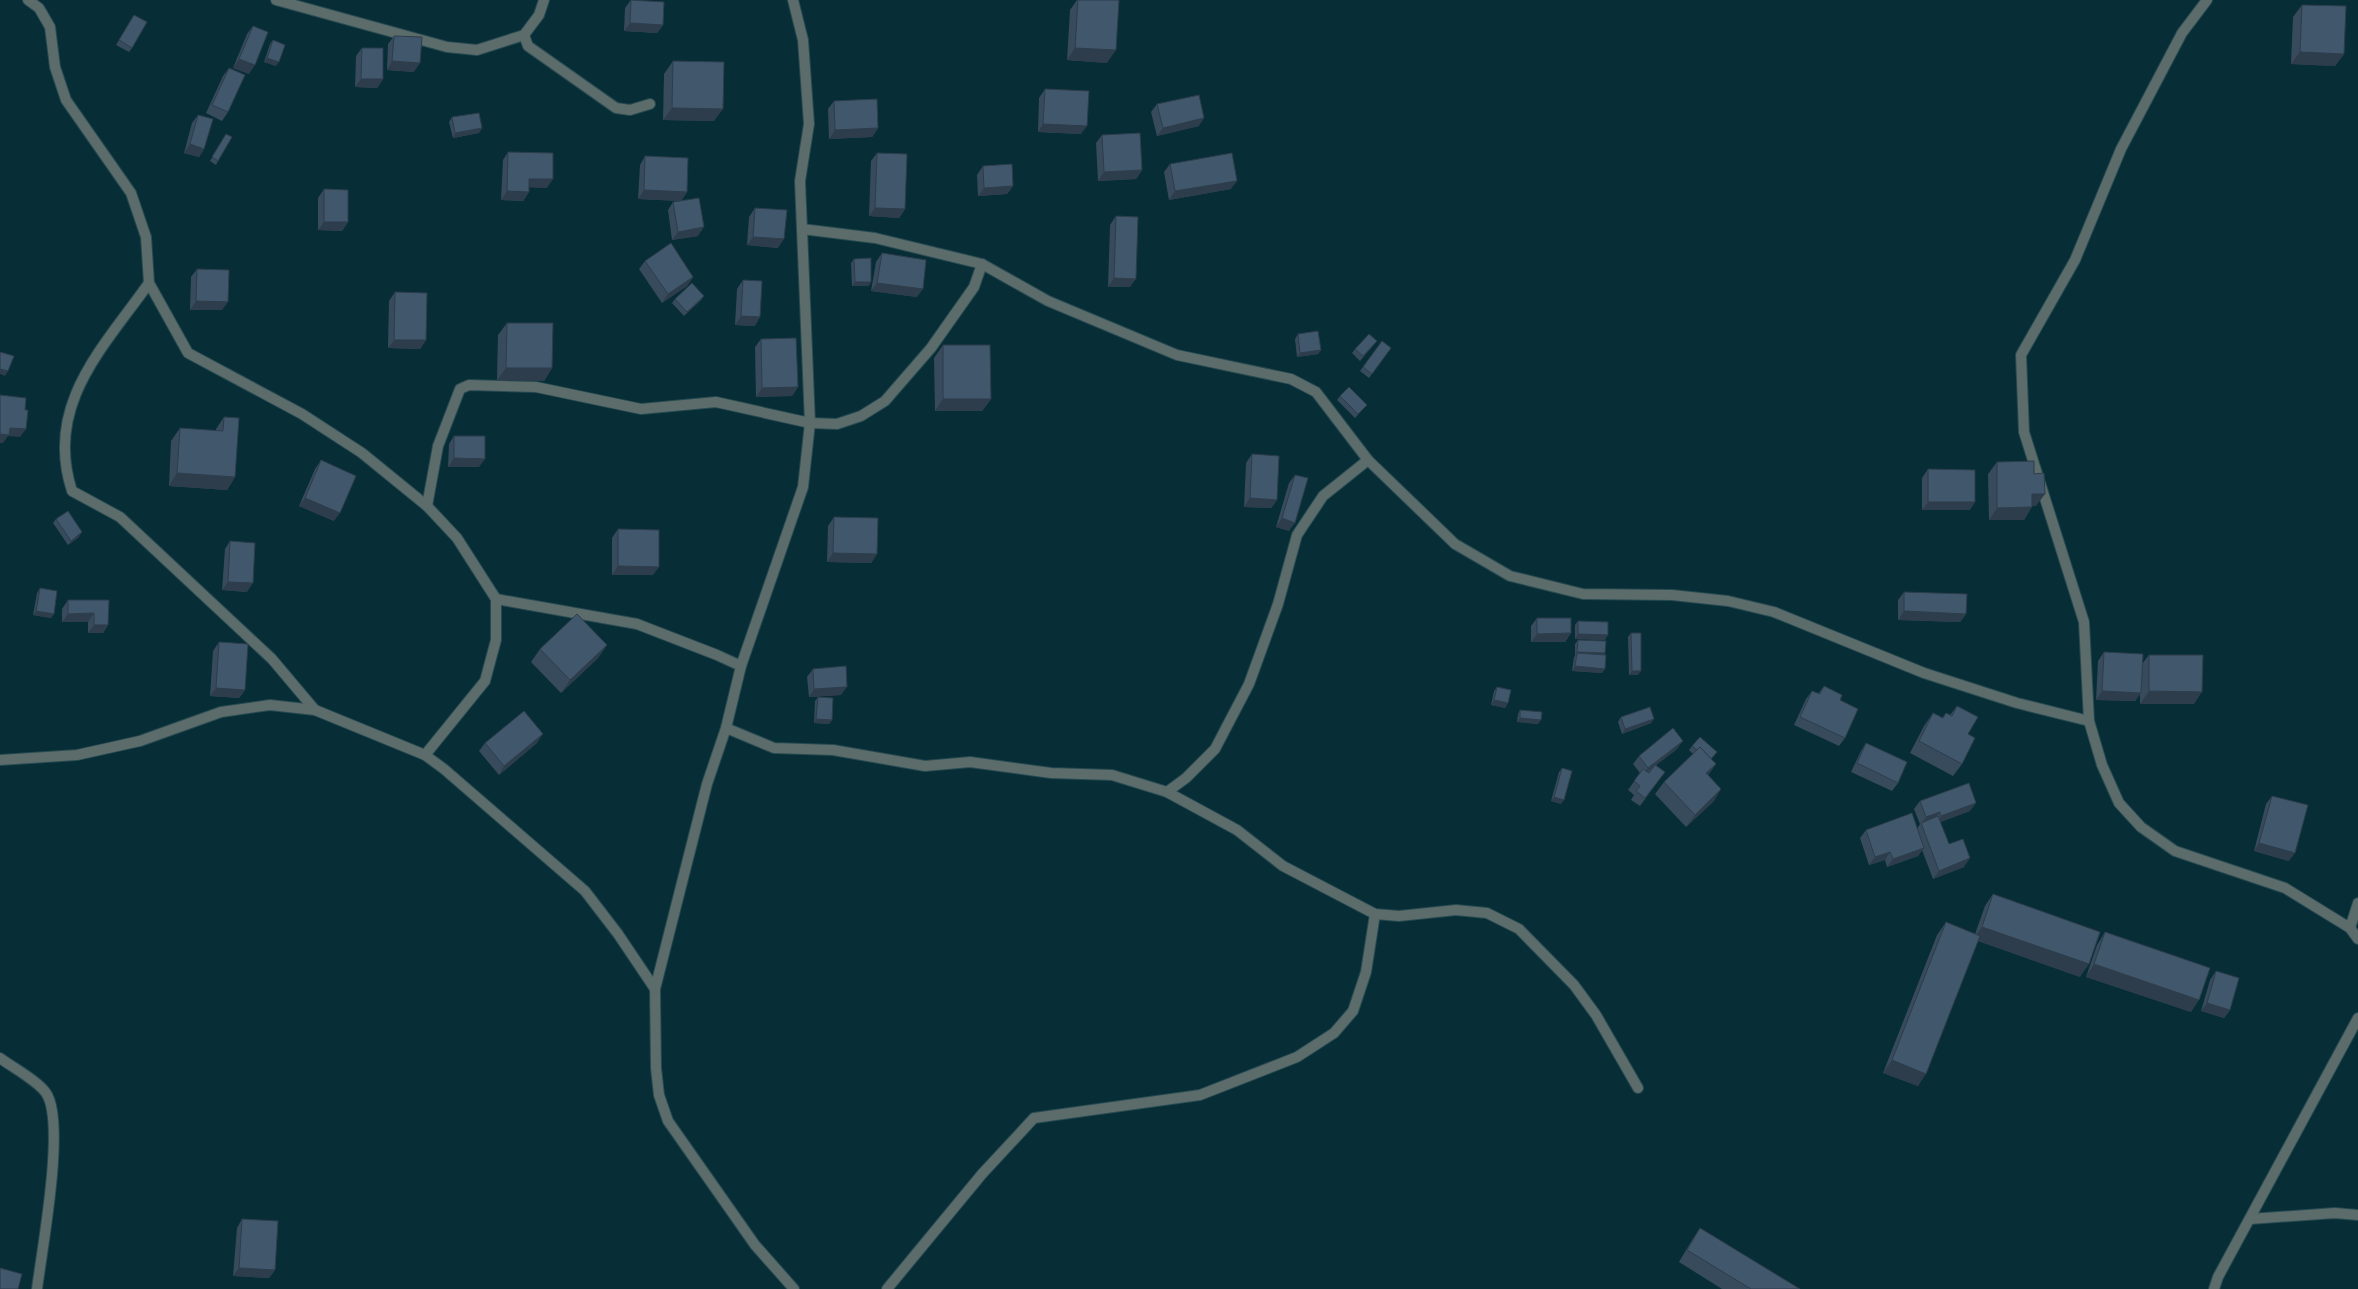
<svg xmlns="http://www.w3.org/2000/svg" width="2358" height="1289" font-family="Quicksand,sans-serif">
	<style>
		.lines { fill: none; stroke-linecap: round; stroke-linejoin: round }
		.street-casing { stroke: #274a52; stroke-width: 12 }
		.street { stroke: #5b6c6a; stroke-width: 10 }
		.wall { fill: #374b5d }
		.shaded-wall { fill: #2d3d4c }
		.building { fill: #40576c; stroke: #2d3d4c }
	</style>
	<rect width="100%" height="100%" fill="#072d36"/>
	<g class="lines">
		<defs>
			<g id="street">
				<polyline points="28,0 39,8 50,27 55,67 66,100 131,193 146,237 149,283 188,353 302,414 362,453 427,506 457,538 496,599"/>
				<polyline points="276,0 447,47 477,50 524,35 539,15 544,0"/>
				<polyline points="793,0 803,40 809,124 800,181 810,423 803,487 741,666 726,728 707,784 655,989 656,1068 659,1095 668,1121 755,1245 794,1289"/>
				<polyline points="2207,0 2182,33 2121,149 2075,260 2021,355 2024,432 2084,622 2089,721 2102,765 2119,803 2141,827 2175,851 2285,888 2350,928 2358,939"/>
				<polyline points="524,35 528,46 616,108 630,110 650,104"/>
				<polyline points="802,229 875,238 982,264 1048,301 1177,355 1291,379 1316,392 1368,460 1455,544 1510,576 1583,594 1672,595 1728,601 1774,612 1924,673 2017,703 2089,721"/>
				<path d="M149 283C103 348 44 405 72 491L120 517 272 659 315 710"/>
				<polyline points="427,506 438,446 460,389 469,385 536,387 641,409 716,402 810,423 837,424 861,416 885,401 931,348 974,287 982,264"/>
				<polyline points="726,728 774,748 833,750 925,766 970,762 1051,773 1112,775 1167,792 1237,830 1283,866 1375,914 1399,916 1456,910 1487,913 1519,929 1574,985 1596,1015 1638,1088"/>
				<polyline points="425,755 485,681 496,640 496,599 637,624 717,655 741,666"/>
				<polyline points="0,760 77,755 140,741 221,712 270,705 315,710 425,755 444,769 585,891 618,934 655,989"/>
				<polyline points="1167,792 1186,778 1215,749 1249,684 1278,604 1297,535 1323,496 1368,460"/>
				<polyline points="2350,928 2358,903"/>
				<path d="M0 1058C12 1067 38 1081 46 1093 66 1122 42 1249 37 1289"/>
				<polyline points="2250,1219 2335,1213 2358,1215"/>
				<polyline points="887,1289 982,1174 1034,1118 1200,1095 1297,1057 1334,1033 1353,1011 1366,972 1375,914"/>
				<polyline points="2214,1289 2218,1277 2358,1018"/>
			</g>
		</defs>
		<!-- street casing -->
		<use href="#street" class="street-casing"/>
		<!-- street -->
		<use href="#street" class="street"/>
	</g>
	<!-- wall -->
	<g class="wall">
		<polygon points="631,0 663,25 657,33 624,31 625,8"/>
		<polygon points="1077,0 1119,0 1107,63 1067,60 1070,10"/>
		<polygon points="2302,5 2344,54 2335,66 2291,64 2293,17"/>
		<polygon points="134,15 132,48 129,52 116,45"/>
		<polygon points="253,26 249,74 233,68 247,34"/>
		<polygon points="394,36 414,72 387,70 388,44"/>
		<polygon points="273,40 276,66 264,62 270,44"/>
		<polygon points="362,48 383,79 377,88 355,87 356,56"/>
		<polygon points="673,61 714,121 663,120 664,74"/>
		<polygon points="229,68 228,112 222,121 206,113 223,76"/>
		<polygon points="1045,89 1081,134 1038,132 1039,98"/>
		<polygon points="834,101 878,128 872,137 829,139 828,109"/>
		<polygon points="1157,104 1199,126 1157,136 1151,112"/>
		<polygon points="198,115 204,149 199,157 184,153 192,123"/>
		<polygon points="452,117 482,128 479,133 453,138 449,122"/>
		<polygon points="226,134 218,161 216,165 210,161"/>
		<polygon points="1102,135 1142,170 1136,179 1098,181 1096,143"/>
		<polygon points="508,152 547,188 529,187 529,192 523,201 501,200 503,160"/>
		<polygon points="877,153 905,209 899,218 869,216 871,161"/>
		<polygon points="645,156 687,192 681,201 638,199 640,165"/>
		<polygon points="1170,164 1231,189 1169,200 1164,172"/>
		<polygon points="983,166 1013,186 1007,194 978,196 977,175"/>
		<polygon points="324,189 348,222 342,231 318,230 318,198"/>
		<polygon points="673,202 698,236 672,240 668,210"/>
		<polygon points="755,208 778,248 747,245 749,217"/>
		<polygon points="1116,216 1130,287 1108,287 1110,225"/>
		<polygon points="882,253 917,297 871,291 876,262"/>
		<polygon points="854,259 869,286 852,286 851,263"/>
		<polygon points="645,261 693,277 687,286 662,303 639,269"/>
		<polygon points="197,269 222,310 190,310 191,277"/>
		<polygon points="743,280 755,326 735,325 737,289"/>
		<polygon points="395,292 426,340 420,349 388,348 389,301"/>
		<polygon points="704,296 701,300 684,316 672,303 675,299"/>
		<polygon points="507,323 552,368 544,381 497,380 498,335"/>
		<polygon points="1298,334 1321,350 1318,354 1297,357 1295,339"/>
		<polygon points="761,339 798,387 792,396 756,397 755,347"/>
		<polygon points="1377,341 1360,361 1352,353 1355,349"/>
		<polygon points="1382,341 1391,348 1369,378 1360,371"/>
		<polygon points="943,345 991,399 982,411 935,411 934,358"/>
		<polygon points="1340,396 1367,405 1355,418 1337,400"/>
		<polygon points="224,417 235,477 227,490 169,486 171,441 180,428 216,431 216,429"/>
		<polygon points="454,436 479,467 448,467 449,444"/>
		<polygon points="1252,454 1277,500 1271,508 1244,507 1246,463"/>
		<polygon points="321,460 334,521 299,506 315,469"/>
		<polygon points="1997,462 2036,506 2032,506 2024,520 1989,520 1988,474"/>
		<polygon points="1928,469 1970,510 1922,510 1922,478"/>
		<polygon points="1295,475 1289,531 1276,527 1289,483"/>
		<polygon points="834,517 877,554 871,563 827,562 828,526"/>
		<polygon points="56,519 79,537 68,545 53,523"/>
		<polygon points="618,529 653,575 612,575 612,538"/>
		<polygon points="230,541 247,592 222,590 225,549"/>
		<polygon points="40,588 54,614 51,618 33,615 37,593"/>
		<polygon points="1904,592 1966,614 1960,622 1898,620 1898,600"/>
		<polygon points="68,600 109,600 108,625 103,633 88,633 88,622 62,622 62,609"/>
		<polygon points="1537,618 1571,633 1565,642 1531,642 1531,626"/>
		<polygon points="1578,621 1605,640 1575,639 1575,625"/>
		<polygon points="1631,633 1638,675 1629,675 1628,637"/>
		<polygon points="1578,640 1605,653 1604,655 1602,673 1572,671 1574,657 1575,656 1575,644"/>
		<polygon points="219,642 245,690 239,698 210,696 213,651"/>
		<polygon points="607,645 598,658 561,693 531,662 540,649"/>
		<polygon points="2104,652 2142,664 2149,655 2194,704 2140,704 2140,694 2135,701 2096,700 2098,661"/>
		<polygon points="813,669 841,695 809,697 807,677"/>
		<polygon points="1824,686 1840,700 1845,738 1839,746 1794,725 1806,699 1812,691 1818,694"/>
		<polygon points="1497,687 1508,703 1505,708 1491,705 1494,691"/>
		<polygon points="818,697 832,720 829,724 814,723 815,701"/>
		<polygon points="1957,706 1968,734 1962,764 1953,776 1910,753 1924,726 1933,713 1942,718 1946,713 1950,715"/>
		<polygon points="1520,710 1538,724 1517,722 1518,714"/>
		<polygon points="1621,717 1651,723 1622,734 1618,722"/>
		<polygon points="485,743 537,743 499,775 479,751"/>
		<polygon points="1866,743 1898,783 1892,791 1851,772 1861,751"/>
		<polygon points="1692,746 1711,759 1716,764 1708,775 1721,789 1713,802 1686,827 1655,794 1664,782 1693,754 1689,750"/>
		<polygon points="1677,749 1656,765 1665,772 1640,806 1631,800 1634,795 1628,790 1640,773 1633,764 1639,756"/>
		<polygon points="1562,768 1561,804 1551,801 1559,772"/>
		<polygon points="2272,796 2289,861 2254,851 2266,804"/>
		<polygon points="1920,801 1970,811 1940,822 1949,844 1964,867 1933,879 1922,850 1918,856 1887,867 1885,860 1869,865 1860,838 1866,830 1917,829 1920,824 1914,809"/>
		<polygon points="1993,894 2080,977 1978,941 1918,1086 1883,1073 1937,935 1946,922 1975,934 1985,906"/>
		<polygon points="2105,932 2191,1012 2086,977 2097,945"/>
		<polygon points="2216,971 2230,1010 2224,1018 2201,1011 2210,980"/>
		<polygon points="242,1219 275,1270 269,1278 233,1276 237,1228"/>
		<polygon points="1700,1228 1800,1289 1722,1289 1679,1262 1692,1240"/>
	</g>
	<!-- shaded-wall -->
	<g class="shaded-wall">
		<polygon points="630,23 663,25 657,33 624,31"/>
		<polygon points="1075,48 1116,50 1107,63 1067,60"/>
		<polygon points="2300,52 2344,54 2335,66 2291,64"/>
		<polygon points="267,58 279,62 276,66 264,62"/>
		<polygon points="239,59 255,65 249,74 233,68"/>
		<polygon points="392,61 420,63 414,72 387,70"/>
		<polygon points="361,79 383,79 377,88 355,87"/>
		<polygon points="672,108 723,109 714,121 663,120"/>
		<polygon points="1204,118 1199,126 1157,136 1163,128"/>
		<polygon points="1043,124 1087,126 1081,134 1038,132"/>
		<polygon points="482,128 479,133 453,138 455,133"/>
		<polygon points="878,128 872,137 829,139 835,130"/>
		<polygon points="190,144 204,149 199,157 184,153"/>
		<polygon points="1142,170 1136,179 1098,181 1104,172"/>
		<polygon points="529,179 553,179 547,188 523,187"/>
		<polygon points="1237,181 1231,189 1169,200 1175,191"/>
		<polygon points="1013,186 1007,194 978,196 984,188"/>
		<polygon points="644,190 687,192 681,201 638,199"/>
		<polygon points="507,191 529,192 523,201 501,200"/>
		<polygon points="875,208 905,209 899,218 869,216"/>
		<polygon points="324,222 348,222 342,231 318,230"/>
		<polygon points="704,227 698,236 672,240 678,232"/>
		<polygon points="753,237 784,239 778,248 747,245"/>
		<polygon points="693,277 687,286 662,303 668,294"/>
		<polygon points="1114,278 1136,279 1130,287 1108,287"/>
		<polygon points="855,282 871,282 869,286 852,286"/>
		<polygon points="877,283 923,289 917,297 871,291"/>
		<polygon points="704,296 701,300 684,316 687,312"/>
		<polygon points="196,301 228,302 222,310 190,310"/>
		<polygon points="741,316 760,317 755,326 735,325"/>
		<polygon points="394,340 426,340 420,349 388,348"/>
		<polygon points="1321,350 1318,354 1297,357 1300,353"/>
		<polygon points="506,368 552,368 544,381 497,380"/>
		<polygon points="0,369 8,371 5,376 0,374"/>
		<polygon points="798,387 792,396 756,397 762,388"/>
		<polygon points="943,399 991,399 982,411 935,411"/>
		<polygon points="10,428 26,429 20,437 8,436 3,443 0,443 0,434"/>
		<polygon points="454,458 485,459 479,467 448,467"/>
		<polygon points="177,473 235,477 227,490 169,486"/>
		<polygon points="2032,494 2045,494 2036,506 2023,506"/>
		<polygon points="305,498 340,513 334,521 299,506"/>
		<polygon points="1250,498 1277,500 1271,508 1244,507"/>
		<polygon points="1928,502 1975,502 1970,510 1922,510"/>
		<polygon points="2032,507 2024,520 1989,520 1997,508"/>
		<polygon points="1282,518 1295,523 1289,531 1276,527"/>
		<polygon points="82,532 79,537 68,545 71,541"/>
		<polygon points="833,553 877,554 871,563 827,562"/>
		<polygon points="618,566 659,567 653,575 612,575"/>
		<polygon points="228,582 253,583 247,592 222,590"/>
		<polygon points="36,611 54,614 51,618 33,615"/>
		<polygon points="1904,611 1966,614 1960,622 1898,620"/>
		<polygon points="94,613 88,622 62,622 68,614"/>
		<polygon points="94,625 108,625 103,633 88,633"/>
		<polygon points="1571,633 1565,642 1531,642 1537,634"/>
		<polygon points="1578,634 1608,635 1605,640 1575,639"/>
		<polygon points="607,645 598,658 561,693 570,680"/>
		<polygon points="1577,652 1605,653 1603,657 1577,653 1574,656"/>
		<polygon points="1575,666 1605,669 1602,673 1572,671"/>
		<polygon points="1632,671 1641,671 1638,675 1629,675"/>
		<polygon points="847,687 841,695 809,697 814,689"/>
		<polygon points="216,688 245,690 239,698 210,696"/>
		<polygon points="2102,691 2141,693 2135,701 2096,700"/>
		<polygon points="2149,691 2202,692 2194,704 2140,704"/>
		<polygon points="1494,700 1508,703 1505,708 1491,705"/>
		<polygon points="1520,718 1541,720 1538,724 1517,722"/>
		<polygon points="816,719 832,720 829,724 814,723"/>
		<polygon points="1654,719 1651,723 1622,734 1625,729"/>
		<polygon points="543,734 537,743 499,775 504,766"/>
		<polygon points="1683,741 1677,749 1642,776 1648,768"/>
		<polygon points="1716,764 1707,776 1706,773"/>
		<polygon points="1721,789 1713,802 1686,827 1695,815"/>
		<polygon points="1554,797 1564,800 1561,804 1551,801"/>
		<polygon points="1976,803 1970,811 1936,824 1941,816"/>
		<polygon points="1940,812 1934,821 1921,824 1926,817"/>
		<polygon points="2259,843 2295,853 2289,861 2254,851"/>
		<polygon points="1924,848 1918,856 1887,867 1893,859"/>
		<polygon points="1890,852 1885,860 1869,865 1875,857"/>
		<polygon points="1970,858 1964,867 1933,879 1939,871"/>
		<polygon points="1982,927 2089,964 2080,977 1973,939"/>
		<polygon points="2094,964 2199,1000 2191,1012 2086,977"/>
		<polygon points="2207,1003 2230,1010 2224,1018 2201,1011"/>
		<polygon points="1892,1060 1926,1074 1918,1086 1883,1073"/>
		<polygon points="239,1268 275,1270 269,1278 233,1276"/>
	</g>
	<!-- building -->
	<g class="building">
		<polygon points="631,0 664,2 663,25 630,23"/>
		<polygon points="1078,0 1119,0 1116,50 1075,48"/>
		<polygon points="2302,5 2346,6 2344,54 2300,52"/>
		<polygon points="134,15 147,22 132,48 119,40"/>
		<polygon points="253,26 268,32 255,65 239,59"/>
		<polygon points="394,36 422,37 420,63 392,61"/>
		<polygon points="273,40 285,45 279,62 267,58"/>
		<polygon points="362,48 383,48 383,79 361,79"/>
		<polygon points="673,61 724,62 723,109 672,108"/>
		<polygon points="229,68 245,75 228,112 212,105"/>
		<polygon points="1045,89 1089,91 1087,126 1043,124"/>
		<polygon points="1199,95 1204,118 1163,128 1157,104"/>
		<polygon points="877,99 878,128 835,130 834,101"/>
		<polygon points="479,113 482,128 455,133 452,117"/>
		<polygon points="198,115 213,119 204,149 190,144"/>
		<polygon points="1140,133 1142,170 1104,172 1102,135"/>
		<polygon points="226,134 232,137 218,161 212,157"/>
		<polygon points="508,152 553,153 553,179 529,179 529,192 507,191"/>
		<polygon points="877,153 907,154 905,209 875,208"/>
		<polygon points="1232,153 1237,181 1175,191 1170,164"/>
		<polygon points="645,156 688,158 687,192 644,190"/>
		<polygon points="1012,164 1013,186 984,188 983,166"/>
		<polygon points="324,189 348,190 348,222 324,222"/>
		<polygon points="699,198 704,227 678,232 673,202"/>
		<polygon points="755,208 787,210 784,239 753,237"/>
		<polygon points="1116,216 1138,217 1136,279 1114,278"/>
		<polygon points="671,243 693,277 668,294 645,261"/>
		<polygon points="882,253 926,260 923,289 877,283"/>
		<polygon points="871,258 871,282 855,282 854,259"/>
		<polygon points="197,269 229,270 228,302 196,301"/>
		<polygon points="743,280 762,281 760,317 741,316"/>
		<polygon points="692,283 704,296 687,312 675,299"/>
		<polygon points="395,292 427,293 426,340 394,340"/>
		<polygon points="507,323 553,323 552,368 506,368"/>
		<polygon points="1318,331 1321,350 1300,353 1298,334"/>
		<polygon points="1369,334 1377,341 1363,356 1355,349"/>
		<polygon points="796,338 798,387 762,388 761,339"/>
		<polygon points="1382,341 1391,348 1372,374 1363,367"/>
		<polygon points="943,345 990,345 991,399 943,399"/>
		<polygon points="0,352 14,356 8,371 0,369"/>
		<polygon points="1349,387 1367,405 1358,414 1340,396"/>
		<polygon points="0,395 26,398 25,410 28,410 26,429 10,428 9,435 0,434"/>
		<polygon points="224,417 239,418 235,477 177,473 180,428 223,431"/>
		<polygon points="454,436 485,436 485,459 454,458"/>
		<polygon points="1252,454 1279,456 1277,500 1250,498"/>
		<polygon points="321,460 356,476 340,513 305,498"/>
		<polygon points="2034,461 2034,474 2044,473 2045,494 2032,494 2032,507 1997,508 1997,462"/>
		<polygon points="1928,469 1975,470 1975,502 1928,502"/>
		<polygon points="1295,475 1308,478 1295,523 1282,518"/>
		<polygon points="68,511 82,532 71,541 56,519"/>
		<polygon points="834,517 878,518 877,554 833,553"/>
		<polygon points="618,529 659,530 659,567 618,566"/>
		<polygon points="230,541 255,543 253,583 228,582"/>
		<polygon points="40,588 57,591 54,614 36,611"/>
		<polygon points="1904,592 1967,594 1966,614 1904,611"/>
		<polygon points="68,600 109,600 108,625 94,625 94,613 68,614"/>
		<polygon points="577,614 607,645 570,680 540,649"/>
		<polygon points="1537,618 1571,618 1571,633 1537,634"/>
		<polygon points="1578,621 1608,622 1608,635 1578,634"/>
		<polygon points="1631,633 1641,633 1641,671 1632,671"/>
		<polygon points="1578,640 1606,641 1605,653 1577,652"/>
		<polygon points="219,642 248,644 245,690 216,688"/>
		<polygon points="2104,652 2143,654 2141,693 2102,691"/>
		<polygon points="1577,653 1606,655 1605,669 1575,666"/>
		<polygon points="2149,655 2203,655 2202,692 2149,691"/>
		<polygon points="846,666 847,687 814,689 813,669"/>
		<polygon points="1824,686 1842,695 1840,700 1858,709 1845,738 1800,717 1812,691 1820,694"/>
		<polygon points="1497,687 1511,690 1508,703 1494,700"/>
		<polygon points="818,697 833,698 832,720 816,719"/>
		<polygon points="1957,706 1978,717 1968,734 1975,738 1962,764 1919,741 1933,713 1943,718 1946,713 1952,716"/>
		<polygon points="1650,707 1654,719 1625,729 1621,717"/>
		<polygon points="1520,710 1542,712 1541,720 1520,718"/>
		<polygon points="524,711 543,734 504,766 485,743"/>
		<polygon points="1673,728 1683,741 1648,768 1639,756"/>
		<polygon points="1700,737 1717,752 1711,759 1700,747 1697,750 1692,746"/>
		<polygon points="1866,743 1907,762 1898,783 1857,763"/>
		<polygon points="1700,747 1716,764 1706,773 1721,789 1695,815 1664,782"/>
		<polygon points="1655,765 1665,772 1645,798 1636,791 1640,786 1634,781 1643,769 1649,773"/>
		<polygon points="1562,768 1572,771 1564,800 1554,797"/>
		<polygon points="1969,783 1976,803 1941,816 1940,812 1926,817 1920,801"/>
		<polygon points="2272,796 2308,805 2295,853 2259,843"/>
		<polygon points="1912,813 1924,848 1893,859 1890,852 1875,857 1866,830"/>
		<polygon points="1938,816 1949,844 1963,839 1970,858 1939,871 1921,823"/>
		<polygon points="1993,894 2100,932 2089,964 1982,927"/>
		<polygon points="1946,922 1980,936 1926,1074 1892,1060"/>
		<polygon points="2105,932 2210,968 2199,1000 2094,964"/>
		<polygon points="2216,971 2239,978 2230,1010 2207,1003"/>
		<polygon points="242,1219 278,1221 275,1270 239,1268"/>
		<polygon points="1700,1228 1800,1289 1751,1289 1687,1250"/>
		<polygon points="0,1268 22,1274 18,1289 0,1289"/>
	</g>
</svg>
